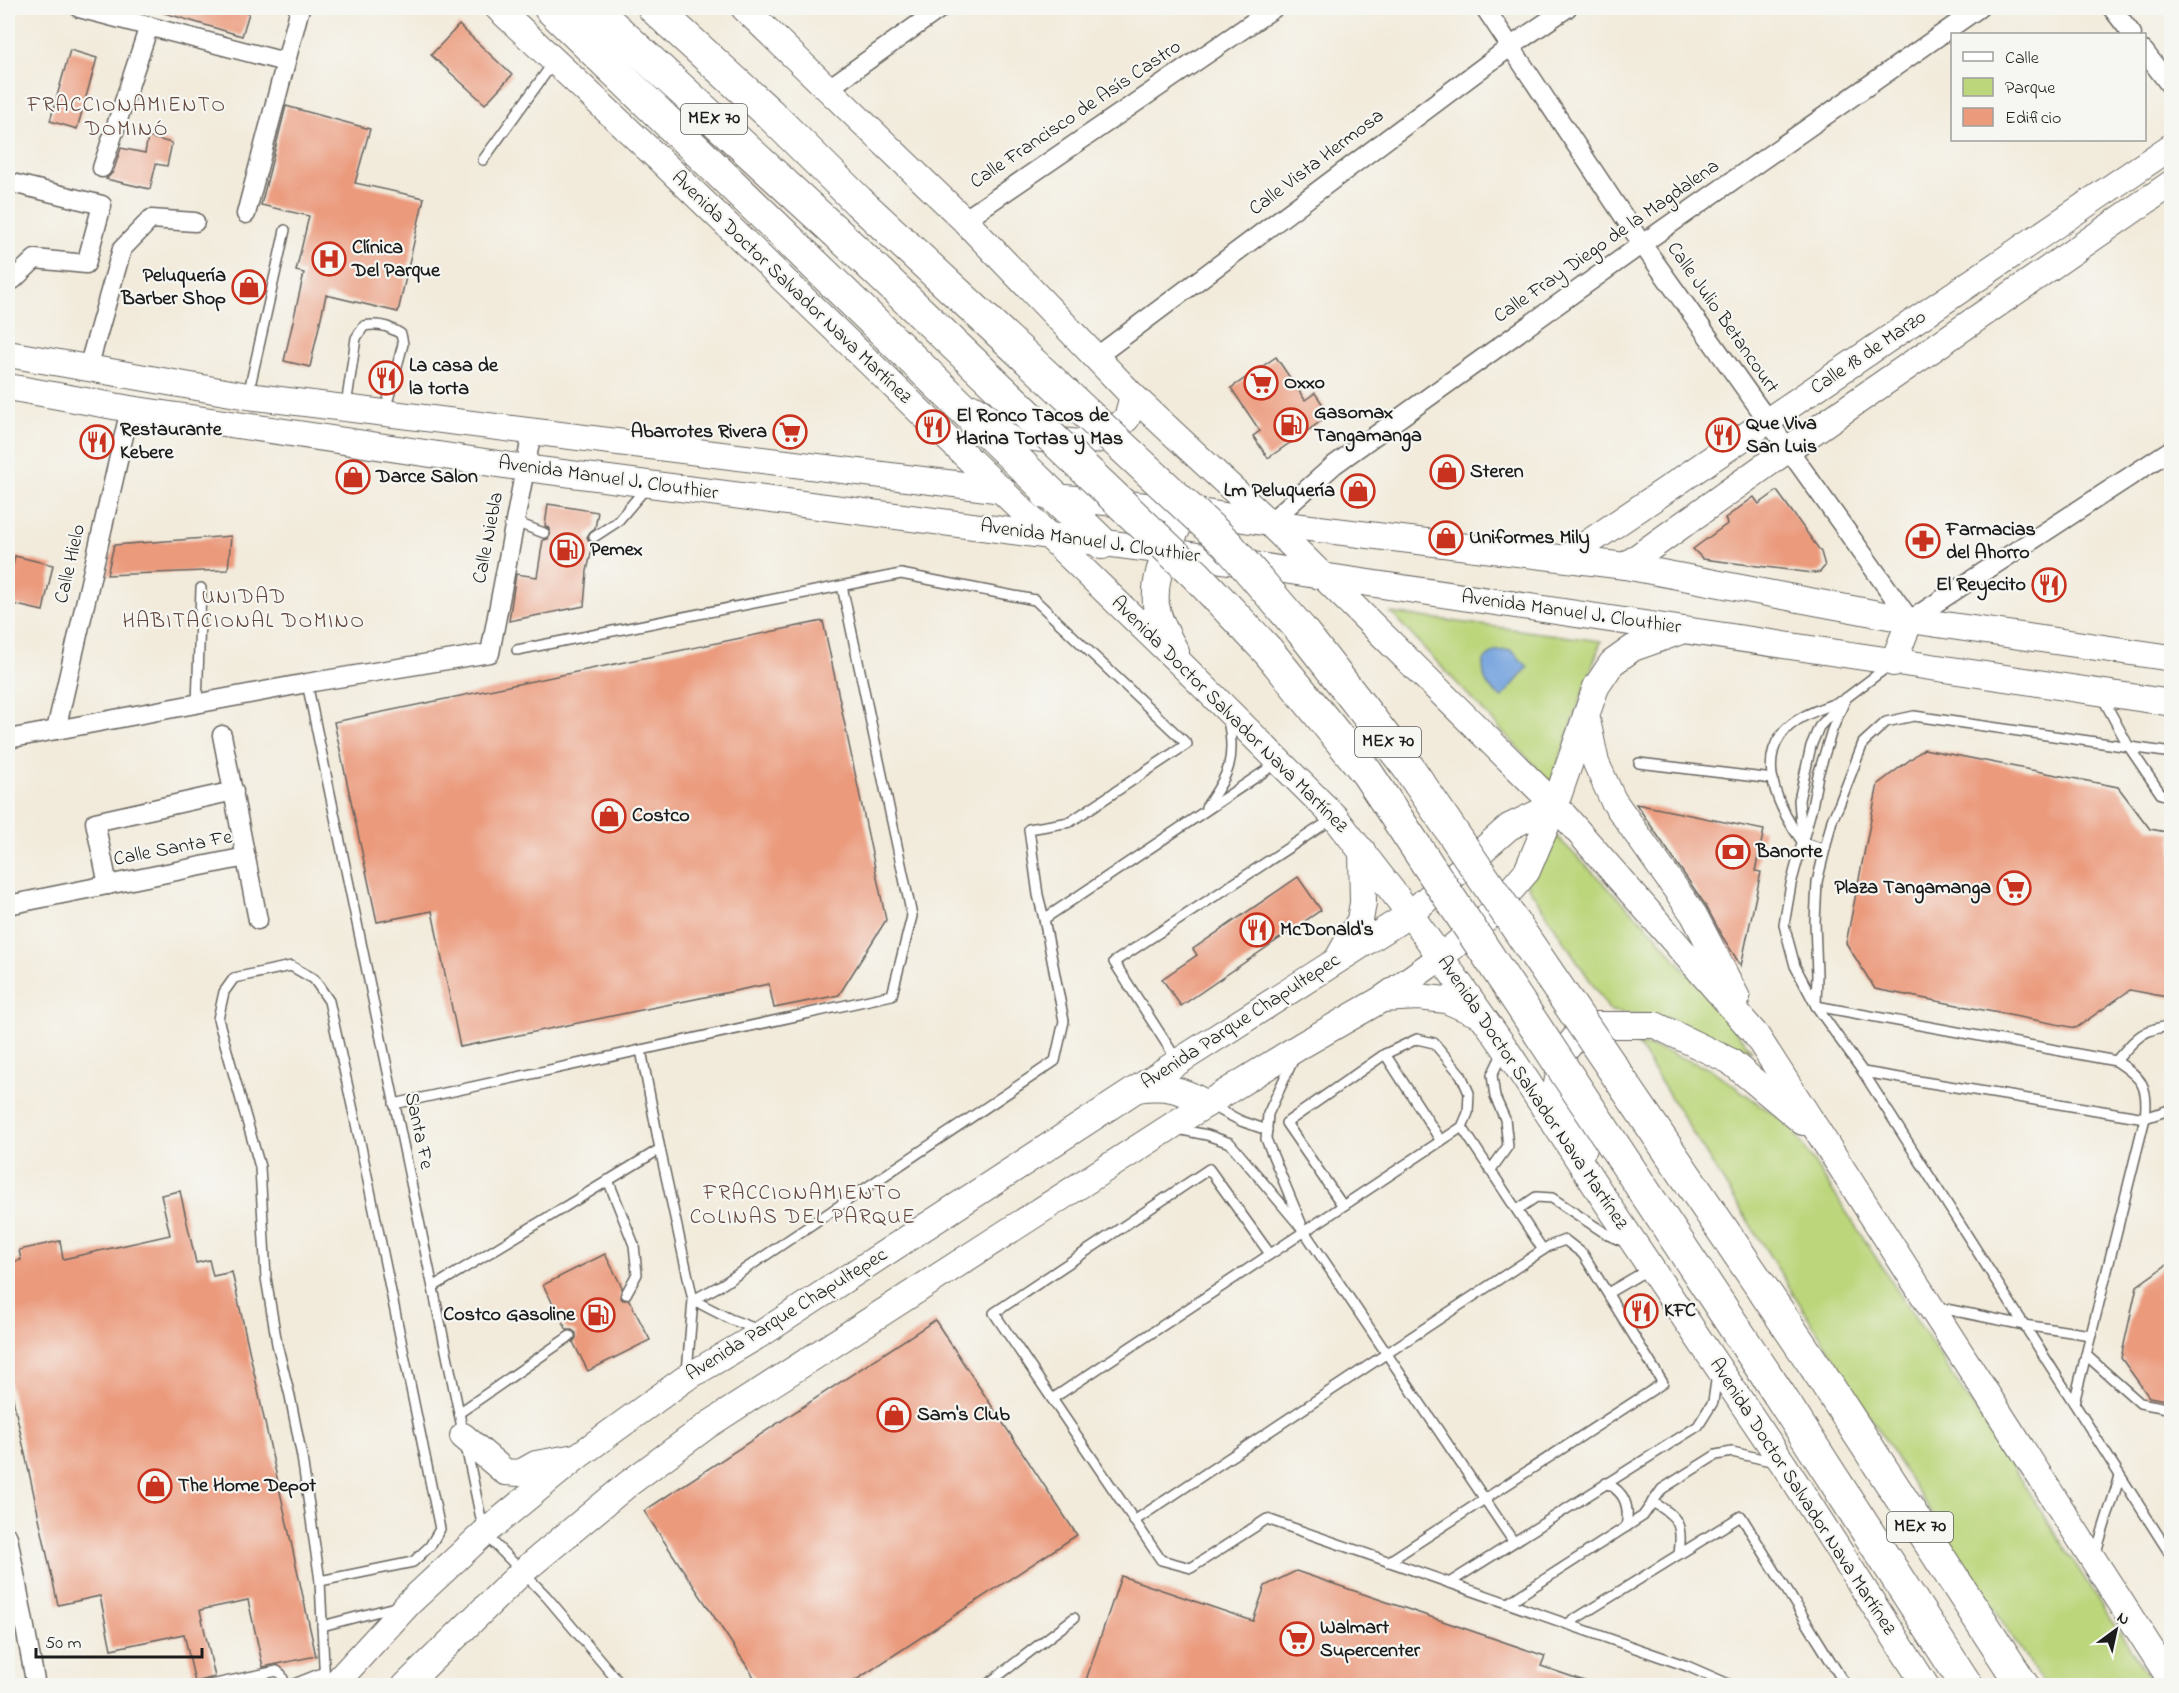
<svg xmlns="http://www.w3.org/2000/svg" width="2179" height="1693" font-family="'Indie Flower',sans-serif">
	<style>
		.green { fill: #bcd67b; stroke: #6c794c; stroke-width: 1.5 }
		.water { fill: #73a2dd; stroke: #485f7c; stroke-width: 1.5 }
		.building { fill: #eb9a7c }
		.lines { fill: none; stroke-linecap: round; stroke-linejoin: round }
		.lane-casing { stroke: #67645f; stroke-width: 12 }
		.street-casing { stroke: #67645f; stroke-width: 21 }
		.secondary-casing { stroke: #67645f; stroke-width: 28 }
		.highway-casing { stroke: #67645f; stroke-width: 34 }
		.lane { stroke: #fff; stroke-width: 9 }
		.street { stroke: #fff; stroke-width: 18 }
		.secondary { stroke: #fff; stroke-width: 26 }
		.highway { stroke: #fff; stroke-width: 32 }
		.highway-bridge-casing { stroke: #67645f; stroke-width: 34; stroke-linecap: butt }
		.highway-bridge { stroke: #fff; stroke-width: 32 }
		.labels { text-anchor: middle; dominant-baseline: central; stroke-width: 4.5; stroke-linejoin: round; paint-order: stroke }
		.shield { fill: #f6f6f2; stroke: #5d5d5c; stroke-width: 1.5 }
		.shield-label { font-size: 18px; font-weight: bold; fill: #1c1c1c }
		.street-label { font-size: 20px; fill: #1c1c1c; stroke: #f6f6f2 }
		.poi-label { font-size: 20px; font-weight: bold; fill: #1c1c1c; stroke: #f6f6f2; text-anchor: start }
		.neighbourhood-label { font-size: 21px; letter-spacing: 1.5px; fill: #64483e; stroke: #f6f6f2 }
	</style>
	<rect width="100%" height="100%" fill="#f6f6f2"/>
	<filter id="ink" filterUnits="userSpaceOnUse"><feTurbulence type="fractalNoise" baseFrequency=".0167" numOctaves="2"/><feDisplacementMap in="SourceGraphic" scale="12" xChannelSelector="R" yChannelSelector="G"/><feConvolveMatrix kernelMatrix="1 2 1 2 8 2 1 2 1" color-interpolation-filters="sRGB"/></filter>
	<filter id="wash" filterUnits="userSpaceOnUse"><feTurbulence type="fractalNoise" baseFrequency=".008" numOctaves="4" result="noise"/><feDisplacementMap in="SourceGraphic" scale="24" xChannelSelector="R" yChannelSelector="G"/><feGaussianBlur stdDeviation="1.35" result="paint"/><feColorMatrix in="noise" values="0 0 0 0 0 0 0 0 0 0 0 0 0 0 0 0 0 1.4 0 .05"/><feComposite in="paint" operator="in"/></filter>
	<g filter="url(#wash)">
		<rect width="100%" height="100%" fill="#f2ebdb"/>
		<!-- green -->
		<g class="green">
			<polygon points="1391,613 1601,641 1551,783"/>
			<polygon points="1556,836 1656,935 1752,1051 1668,1018 1610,1011 1526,883"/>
			<polygon points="1637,1044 1662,1050 1712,1070 1791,1127 2154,1685 2044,1685 1929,1510"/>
		</g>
		<!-- water -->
		<path class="water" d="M1511 650 1528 667 1502 698C1486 686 1483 682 1483 661L1495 651Z"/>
		<g id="blocks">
			<!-- building -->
			<g class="building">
				<polygon points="161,8 229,8 249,13 242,36 161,12"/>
				<polygon points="459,25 512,75 485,104 431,55"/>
				<polygon points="70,50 97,58 77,129 50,121"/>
				<polygon points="286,106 370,129 355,183 424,198 398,312 326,295 310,367 284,361 304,273 296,271 309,216 261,205"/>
				<polygon points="148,137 172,143 167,166 156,164 150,189 106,179 113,172 121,148 145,153"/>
				<polygon points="1276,357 1305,400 1315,393 1330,415 1268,458 1253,436 1260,431 1231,388"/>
				<polygon points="1777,491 1821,552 1825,566 1820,572 1813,573 1703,559 1693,549 1727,524 1725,518 1754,497 1759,504"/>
				<polygon points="548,504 598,512 595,528 590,532 587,537 589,541 593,544 587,571 584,606 509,621 516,574 537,577 543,540 548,539 550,535 550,529 545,526"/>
				<polygon points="231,536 228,570 107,575 114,545"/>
				<polygon points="15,556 53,565 43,611 8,603 8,577 10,578"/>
				<polygon points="823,621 886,920 839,995 774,1008 769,984 460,1047 432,911 377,922 334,722"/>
				<polygon points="1924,749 2118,787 2150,829 2172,833 2172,998 2130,990 2076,1028 1875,989 1846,943 1878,784"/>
				<polygon points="1636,804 1764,830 1755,871 1761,872 1741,966 1722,936 1706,906"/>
				<polygon points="1298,877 1321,910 1181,1006 1162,979 1197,955 1193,949"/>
				<polygon points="180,1191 196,1263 209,1260 213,1276 232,1272 316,1656 263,1667 248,1600 200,1610 215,1677 195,1682 184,1634 111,1649 100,1596 58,1605 8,1376 8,1263 21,1260 19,1250 60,1241 63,1259 170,1235 161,1195"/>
				<polygon points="605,1254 622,1287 620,1297 623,1300 629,1300 650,1340 588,1371 573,1342 576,1338 576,1333 572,1330 567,1330 543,1285"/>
				<polygon points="2172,1261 2172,1401 2149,1397 2121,1358 2137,1286"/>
				<polygon points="935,1320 1077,1535 847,1686 760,1686 644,1511"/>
				<polygon points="1296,1571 1545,1656 1541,1666 1590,1683 1589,1686 1084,1686 1121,1576 1253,1621 1265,1586"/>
			</g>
		</g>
	</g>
	<g filter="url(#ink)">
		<use href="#blocks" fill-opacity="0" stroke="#67645f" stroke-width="1.5"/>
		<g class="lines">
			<defs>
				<g id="lane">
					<polyline points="483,160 553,63"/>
					<polyline points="248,395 285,230"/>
					<path d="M346 406 356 338 364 326C379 323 388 326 401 334L403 344 385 411"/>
					<polyline points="515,522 544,533"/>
					<polyline points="594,537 617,522 646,488"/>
					<polyline points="517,650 901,574 1035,600 1187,744 1070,822 1029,829 1038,895 1044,919"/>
					<polyline points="307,683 484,1533 546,1596 622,1686"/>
					<polyline points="2101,695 2129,747 2161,794 2172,796"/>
					<polyline points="1846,698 1832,730 1818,775 1812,807 1791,884 1784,925 1795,966 1816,1006 1863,1072 2172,1557"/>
					<polyline points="197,704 201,588"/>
					<polyline points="1639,763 1773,779"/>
					<path d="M1206 807C1229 775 1236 759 1228 720"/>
					<polyline points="1802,838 1799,800 1811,746 1819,727 1846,698 1890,665"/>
					<path d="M1825 849 1803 843C1783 815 1757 768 1781 735 1795 716 1821 709 1841 701"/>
					<polygon points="291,966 314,979 329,1001 360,1142 440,1529 430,1546 413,1562 320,1581 302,1457 290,1396 277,1344 266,1278 260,1167 218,1019 224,992 234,978"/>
					<polyline points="1816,1004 1817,975 1815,922 1817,882 1832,820 1839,805 1863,743 1886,722 1914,716 2172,753"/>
					<path d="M1816 1006 2116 1061C2142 1078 2149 1086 2145 1118L2074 1403"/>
					<polyline points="641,1050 660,1149 693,1300 687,1372"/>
					<polyline points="1385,1054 1441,1141"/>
					<polyline points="1294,1058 1268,1114 1266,1139 1301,1223"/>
					<polyline points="1177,1060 1114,962 1334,818"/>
					<path d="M2116 1061C2134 1040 2142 1028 2172 1026"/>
					<polyline points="1863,1072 2145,1118 2172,1109"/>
					<polyline points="394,1104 892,995 912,916 842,586"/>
					<polyline points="1212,1106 1241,1121 1267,1130"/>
					<polyline points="1462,1127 1543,1250"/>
					<polyline points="1177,1129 1207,1135 1230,1143 1304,1231 1513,1541"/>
					<polyline points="1490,1171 1508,1146 1505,1119 1495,1097 1492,1075 1504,1050"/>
					<polyline points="608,1180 634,1245 637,1274 626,1294"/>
					<polyline points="1517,1210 1536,1197 1552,1198 1608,1235 1624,1242"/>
					<polyline points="1270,1254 1209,1169 994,1313 1161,1560 1191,1568 1267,1519 1687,1666 1733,1686"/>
					<polyline points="433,1287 660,1149"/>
					<polyline points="1608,1293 1649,1269"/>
					<polyline points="693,1300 723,1284 1055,1061 1064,1021 1044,919 1277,763"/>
					<polyline points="693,1300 730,1319 759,1330"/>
					<polyline points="1936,1307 2024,1325 2091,1335"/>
					<polyline points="2086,1355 2140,1403 2172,1409"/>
					<polyline points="1052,1399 1462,1127 1468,1113 1469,1093 1461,1075 1434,1043 1417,1039 1385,1054 1286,1123 1343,1206"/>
					<polyline points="459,1413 570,1336"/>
					<path d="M1606 1483C1625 1492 1630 1506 1626 1527"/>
					<path d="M1652 1502C1679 1516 1683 1525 1679 1554"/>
					<polyline points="1134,1521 1549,1246 1565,1240 1583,1254 1663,1383 1388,1562"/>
					<polyline points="2095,1555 2120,1476"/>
					<polyline points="320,1581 325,1686"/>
					<polyline points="1449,1583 1698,1426 1713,1402 1717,1374"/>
					<polyline points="1508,1603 1643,1516 1662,1489 1716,1455 1732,1452 1775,1462"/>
					<polyline points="1567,1624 1741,1516 1846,1686"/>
					<polyline points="322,1626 395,1607"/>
					<polyline points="206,1686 277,1671 281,1674 286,1686"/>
					<polyline points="289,1686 324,1672"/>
					<polyline points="985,1686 1074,1618"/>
				</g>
				<g id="street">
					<polyline points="79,8 285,62"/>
					<polyline points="1485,8 1642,244 1910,620 2172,449"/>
					<polyline points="2112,8 2132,34"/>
					<polyline points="2144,51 2172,88"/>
					<polyline points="829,88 941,8"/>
					<polyline points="102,168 149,26"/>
					<polyline points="8,182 102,205 86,264 35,259 13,280"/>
					<polyline points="246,214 300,8"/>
					<polyline points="964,220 1274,8"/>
					<polyline points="1096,357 1510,47 1567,8"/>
					<polyline points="88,368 122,249 151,219 195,222"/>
					<polyline points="1269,523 1334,465 1642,244 1979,8"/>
					<polyline points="56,730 130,409"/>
					<polyline points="222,735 258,920"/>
					<polyline points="8,739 307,683 490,653 532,432"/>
					<polyline points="108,885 95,822 234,791"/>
					<polyline points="8,905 246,857"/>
					<polyline points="8,1537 36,1686"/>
				</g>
				<g id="secondary">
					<polyline points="498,8 659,159 1183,666 1335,817 1410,914 1505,1048 1609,1206 1784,1465 1926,1686"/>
					<polyline points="744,8 964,220 1133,396 1269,523 1555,805 1756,1035 2172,1682"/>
					<polyline points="8,354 248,396 1003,490"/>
					<polyline points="8,387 130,409 525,468 1166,551 1322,576 2172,703"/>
					<polyline points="975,408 995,423 1034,438 1079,443 1106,438 1127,418 1133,396"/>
					<polyline points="1045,496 1187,510 1269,523 1625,566 1910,620 2172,658"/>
					<polyline points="1566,558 2172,146"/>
					<polyline points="1625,566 1787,450 2172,183"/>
					<path d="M1176 652C1168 637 1158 620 1156 604 1153 570 1172 539 1187 510"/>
					<polyline points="1893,663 1910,620"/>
					<polyline points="1586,715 1596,763 1613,800 1694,915 1737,998"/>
					<polyline points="1338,958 1360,920 1363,903 1362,850"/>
					<polyline points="1382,999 1418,997 1446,1000 1480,1015"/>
					<path d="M1137 1089C1166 1085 1181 1089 1207 1104"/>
					<polyline points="1584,1148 1557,1084 1563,1053 1578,1034 1595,1025 1655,1025 1730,1061 1803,1122"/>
					<polyline points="463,1436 505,1472 520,1473 536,1464 575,1457"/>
					<polyline points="333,1686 409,1603 484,1533 578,1456 686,1378 764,1332 1178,1062 1410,914 1509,827 1555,805"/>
					<polyline points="405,1686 522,1572 628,1484 708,1425 1181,1120 1302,1045 1382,999 1441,957 1486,919 1527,871 1555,805 1596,687 1612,663 1633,648 1681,631"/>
				</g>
				<g id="highway">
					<polyline points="550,8 1102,543"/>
					<polyline points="593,8 835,231"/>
					<polyline points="654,8 771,115 858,201"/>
					<polyline points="1817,1369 2023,1686"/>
					<polyline points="1778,1393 1967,1686"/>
				</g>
			</defs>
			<!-- lane casing -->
			<use href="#lane" class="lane-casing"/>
			<!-- street casing -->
			<use href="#street" class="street-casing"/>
			<!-- secondary casing -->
			<use href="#secondary" class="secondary-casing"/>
			<!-- highway casing -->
			<use href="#highway" class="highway-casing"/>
			<!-- lane -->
			<use href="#lane" class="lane"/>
			<!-- street -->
			<use href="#street" class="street"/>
			<!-- secondary -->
			<use href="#secondary" class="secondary"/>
			<!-- highway -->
			<use href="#highway" class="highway"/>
			<defs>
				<g id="highway-bridge">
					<polyline points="858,201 1227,544 1301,630 1408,767 1817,1369"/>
					<polyline points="835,231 1196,575 1268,651 1367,773 1778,1393"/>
				</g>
			</defs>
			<!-- highway-bridge casing -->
			<use href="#highway-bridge" class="highway-bridge-casing"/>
			<!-- highway-bridge -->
			<use href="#highway-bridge" class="highway-bridge"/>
		</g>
	</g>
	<!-- icons -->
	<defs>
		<symbol id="hospital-ring" viewBox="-11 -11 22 22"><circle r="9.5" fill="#f6f6f2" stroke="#c8321e" stroke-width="1.5"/><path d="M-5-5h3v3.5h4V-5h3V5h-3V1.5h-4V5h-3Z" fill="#c8321e"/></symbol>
		<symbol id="shop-ring" viewBox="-11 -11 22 22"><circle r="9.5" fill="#f6f6f2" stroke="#c8321e" stroke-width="1.5"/><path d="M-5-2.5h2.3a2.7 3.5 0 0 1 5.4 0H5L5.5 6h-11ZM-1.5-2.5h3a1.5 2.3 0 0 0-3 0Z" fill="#c8321e"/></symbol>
		<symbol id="restaurant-ring" viewBox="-11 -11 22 22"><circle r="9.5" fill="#f6f6f2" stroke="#c8321e" stroke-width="1.5"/><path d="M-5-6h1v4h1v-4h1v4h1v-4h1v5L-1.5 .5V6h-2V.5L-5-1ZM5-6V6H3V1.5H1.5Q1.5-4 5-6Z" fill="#c8321e"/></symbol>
		<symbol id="supermarket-ring" viewBox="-11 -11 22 22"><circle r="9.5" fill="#f6f6f2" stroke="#c8321e" stroke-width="1.5"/><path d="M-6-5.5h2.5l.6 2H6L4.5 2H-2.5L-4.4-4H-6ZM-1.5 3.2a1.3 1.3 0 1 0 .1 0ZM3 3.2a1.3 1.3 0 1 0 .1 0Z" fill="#c8321e"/></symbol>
		<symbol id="fuel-ring" viewBox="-11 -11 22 22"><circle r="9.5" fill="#f6f6f2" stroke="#c8321e" stroke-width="1.5"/><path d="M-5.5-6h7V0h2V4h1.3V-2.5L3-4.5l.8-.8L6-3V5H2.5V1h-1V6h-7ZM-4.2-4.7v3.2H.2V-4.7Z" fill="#c8321e"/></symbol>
		<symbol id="pharmacy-ring" viewBox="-11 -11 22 22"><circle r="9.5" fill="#f6f6f2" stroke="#c8321e" stroke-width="1.5"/><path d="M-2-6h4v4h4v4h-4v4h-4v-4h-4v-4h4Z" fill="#c8321e"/></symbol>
		<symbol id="bank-ring" viewBox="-11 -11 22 22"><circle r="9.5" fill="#f6f6f2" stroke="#c8321e" stroke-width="1.5"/><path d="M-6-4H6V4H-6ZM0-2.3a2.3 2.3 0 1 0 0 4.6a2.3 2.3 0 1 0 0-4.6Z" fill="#c8321e"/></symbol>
	</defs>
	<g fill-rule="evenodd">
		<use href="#hospital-ring" x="310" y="240" width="38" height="38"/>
		<use href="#shop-ring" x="230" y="268" width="38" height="38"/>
		<use href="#restaurant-ring" x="367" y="359" width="38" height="38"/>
		<use href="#supermarket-ring" x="1242" y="364" width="38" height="38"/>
		<use href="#fuel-ring" x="1272" y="406" width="38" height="38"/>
		<use href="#restaurant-ring" x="914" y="408" width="38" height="38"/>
		<use href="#supermarket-ring" x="771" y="413" width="38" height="38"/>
		<use href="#restaurant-ring" x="1704" y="416" width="38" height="38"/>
		<use href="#restaurant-ring" x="78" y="423" width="38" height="38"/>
		<use href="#shop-ring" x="1428" y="453" width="38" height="38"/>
		<use href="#shop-ring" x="334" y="458" width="38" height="38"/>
		<use href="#shop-ring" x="1339" y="472" width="38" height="38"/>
		<use href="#shop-ring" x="1427" y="519" width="38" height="38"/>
		<use href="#pharmacy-ring" x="1904" y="522" width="38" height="38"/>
		<use href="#fuel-ring" x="548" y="531" width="38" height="38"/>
		<use href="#restaurant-ring" x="2030" y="566" width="38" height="38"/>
		<use href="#shop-ring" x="590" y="797" width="38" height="38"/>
		<use href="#bank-ring" x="1714" y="833" width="38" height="38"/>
		<use href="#supermarket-ring" x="1995" y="869" width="38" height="38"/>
		<use href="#restaurant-ring" x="1238" y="911" width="38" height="38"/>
		<use href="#restaurant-ring" x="1622" y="1292" width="38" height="38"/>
		<use href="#fuel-ring" x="579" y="1296" width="38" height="38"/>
		<use href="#shop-ring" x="875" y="1396" width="38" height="38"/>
		<use href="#shop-ring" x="136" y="1467" width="38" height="38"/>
		<use href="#supermarket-ring" x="1278" y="1620" width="38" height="38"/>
	</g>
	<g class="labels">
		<!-- shield labels -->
		<g class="shield">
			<rect x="681" y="104" width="66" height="30" rx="4.5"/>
			<rect x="1355" y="727" width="66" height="30" rx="4.5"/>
			<rect x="1887" y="1512" width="66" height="30" rx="4.5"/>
		</g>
		<g class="shield-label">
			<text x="714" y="119">MEX 70</text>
			<text x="1388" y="742">MEX 70</text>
			<text x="1920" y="1527">MEX 70</text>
		</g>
		<!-- street labels -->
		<g class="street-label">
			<text transform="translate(1076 115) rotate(-34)">Calle Francisco de Asís Castro</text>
			<text transform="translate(1317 163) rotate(-37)">Calle Vista Hermosa</text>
			<text transform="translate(1607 242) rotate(-35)">Calle Fray Diego de la Magdalena</text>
			<text transform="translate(791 288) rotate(44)">Avenida Doctor Salvador Nava Martínez</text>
			<text transform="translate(1722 318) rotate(55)">Calle Julio Betancourt</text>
			<text transform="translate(1869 353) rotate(-34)">Calle 18 de Marzo</text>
			<text transform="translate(608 479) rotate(8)">Avenida Manuel J. Clouthier</text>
			<text transform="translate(489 538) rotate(-79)">Calle Niebla</text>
			<text transform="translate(1090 542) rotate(8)">Avenida Manuel J. Clouthier</text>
			<text transform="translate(71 564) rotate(-77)">Calle Hielo</text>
			<text transform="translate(1571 613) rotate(8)">Avenida Manuel J. Clouthier</text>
			<text transform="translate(1229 715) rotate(45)">Avenida Doctor Salvador Nava Martínez</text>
			<text transform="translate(173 849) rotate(-11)">Calle Santa Fe</text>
			<text transform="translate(1241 1022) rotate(-33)">Avenida Parque Chapultepec</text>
			<text transform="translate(1532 1093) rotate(56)">Avenida Doctor Salvador Nava Martínez</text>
			<text transform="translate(418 1131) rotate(78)">Santa Fe</text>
			<text transform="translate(787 1315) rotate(-32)">Avenida Parque Chapultepec</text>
			<text transform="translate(1802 1497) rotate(57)">Avenida Doctor Salvador Nava Martínez</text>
		</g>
		<!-- poi labels -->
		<g class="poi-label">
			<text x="352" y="248">Clínica<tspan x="352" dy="23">Del Parque</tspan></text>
			<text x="226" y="276" text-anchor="end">Peluquería<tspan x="226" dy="23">Barber Shop</tspan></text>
			<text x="409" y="366">La casa de<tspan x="409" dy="23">la torta</tspan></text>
			<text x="1284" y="383">Oxxo</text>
			<text x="1314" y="413">Gasomax<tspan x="1314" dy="23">Tangamanga</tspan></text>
			<text x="956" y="416">El Ronco Tacos de<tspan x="956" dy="23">Harina Tortas y Mas</tspan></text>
			<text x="1746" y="424">Que Viva<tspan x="1746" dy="23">San Luis</tspan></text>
			<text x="120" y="430">Restaurante<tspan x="120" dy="23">Kebere</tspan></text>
			<text x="767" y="432" text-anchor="end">Abarrotes Rivera</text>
			<text x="1470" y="472">Steren</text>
			<text x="376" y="477">Darce Salon</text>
			<text x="1335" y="491" text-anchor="end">Lm Peluquería</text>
			<text x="1946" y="530">Farmacias<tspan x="1946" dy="23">del Ahorro</tspan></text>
			<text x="1469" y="538">Uniformes Mily</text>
			<text x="590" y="550">Pemex</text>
			<text x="2026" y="585" text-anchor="end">El Reyecito</text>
			<text x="632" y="816">Costco</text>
			<text x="1756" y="852">Banorte</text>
			<text x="1991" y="888" text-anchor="end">Plaza Tangamanga</text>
			<text x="1280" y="930">McDonald's</text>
			<text x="1664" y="1311">KFC</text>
			<text x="575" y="1315" text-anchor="end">Costco Gasoline</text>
			<text x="917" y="1415">Sam's Club</text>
			<text x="178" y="1486">The Home Depot</text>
			<text x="1320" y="1628">Walmart<tspan x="1320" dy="23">Supercenter</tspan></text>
		</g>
		<!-- neighbourhood labels -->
		<g class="neighbourhood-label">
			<text x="127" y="106">FRACCIONAMIENTO<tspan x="127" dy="24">DOMINÓ</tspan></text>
			<text x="244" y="598">UNIDAD<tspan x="244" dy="24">HABITACIONAL DOMINO</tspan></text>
			<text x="803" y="1194">FRACCIONAMIENTO<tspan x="803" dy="24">COLINAS DEL PARQUE</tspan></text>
		</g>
	</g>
	<!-- margin -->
	<rect width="2179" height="1693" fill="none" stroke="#f6f6f2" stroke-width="30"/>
	<!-- legend -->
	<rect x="1951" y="33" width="195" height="108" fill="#f6f6f2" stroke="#9f9f9c" stroke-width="1.5"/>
	<rect x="1963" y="52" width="30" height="9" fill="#ffffff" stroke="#9f9f9c" stroke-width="1.5"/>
	<text x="2005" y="63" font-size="18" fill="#1c1c1c">Calle</text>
	<rect x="1963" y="78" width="30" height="18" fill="#bcd67b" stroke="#9f9f9c" stroke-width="1.5"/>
	<text x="2005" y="93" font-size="18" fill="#1c1c1c">Parque</text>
	<rect x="1963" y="108" width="30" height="18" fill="#eb9a7c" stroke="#9f9f9c" stroke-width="1.5"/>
	<text x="2005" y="123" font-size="18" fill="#1c1c1c">Edificio</text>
	<!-- north arrow -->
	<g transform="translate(2116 1630) rotate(33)" stroke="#f6f6f2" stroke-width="4.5" paint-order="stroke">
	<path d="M0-4.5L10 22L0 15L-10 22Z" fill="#1c1c1c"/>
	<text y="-9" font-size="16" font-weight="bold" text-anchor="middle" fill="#1c1c1c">N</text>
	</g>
	<!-- scale -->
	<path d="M36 1648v9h166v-9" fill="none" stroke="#1c1c1c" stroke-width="3"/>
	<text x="45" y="1648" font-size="18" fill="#1c1c1c" stroke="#f6f6f2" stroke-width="4.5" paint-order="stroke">50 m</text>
</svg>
